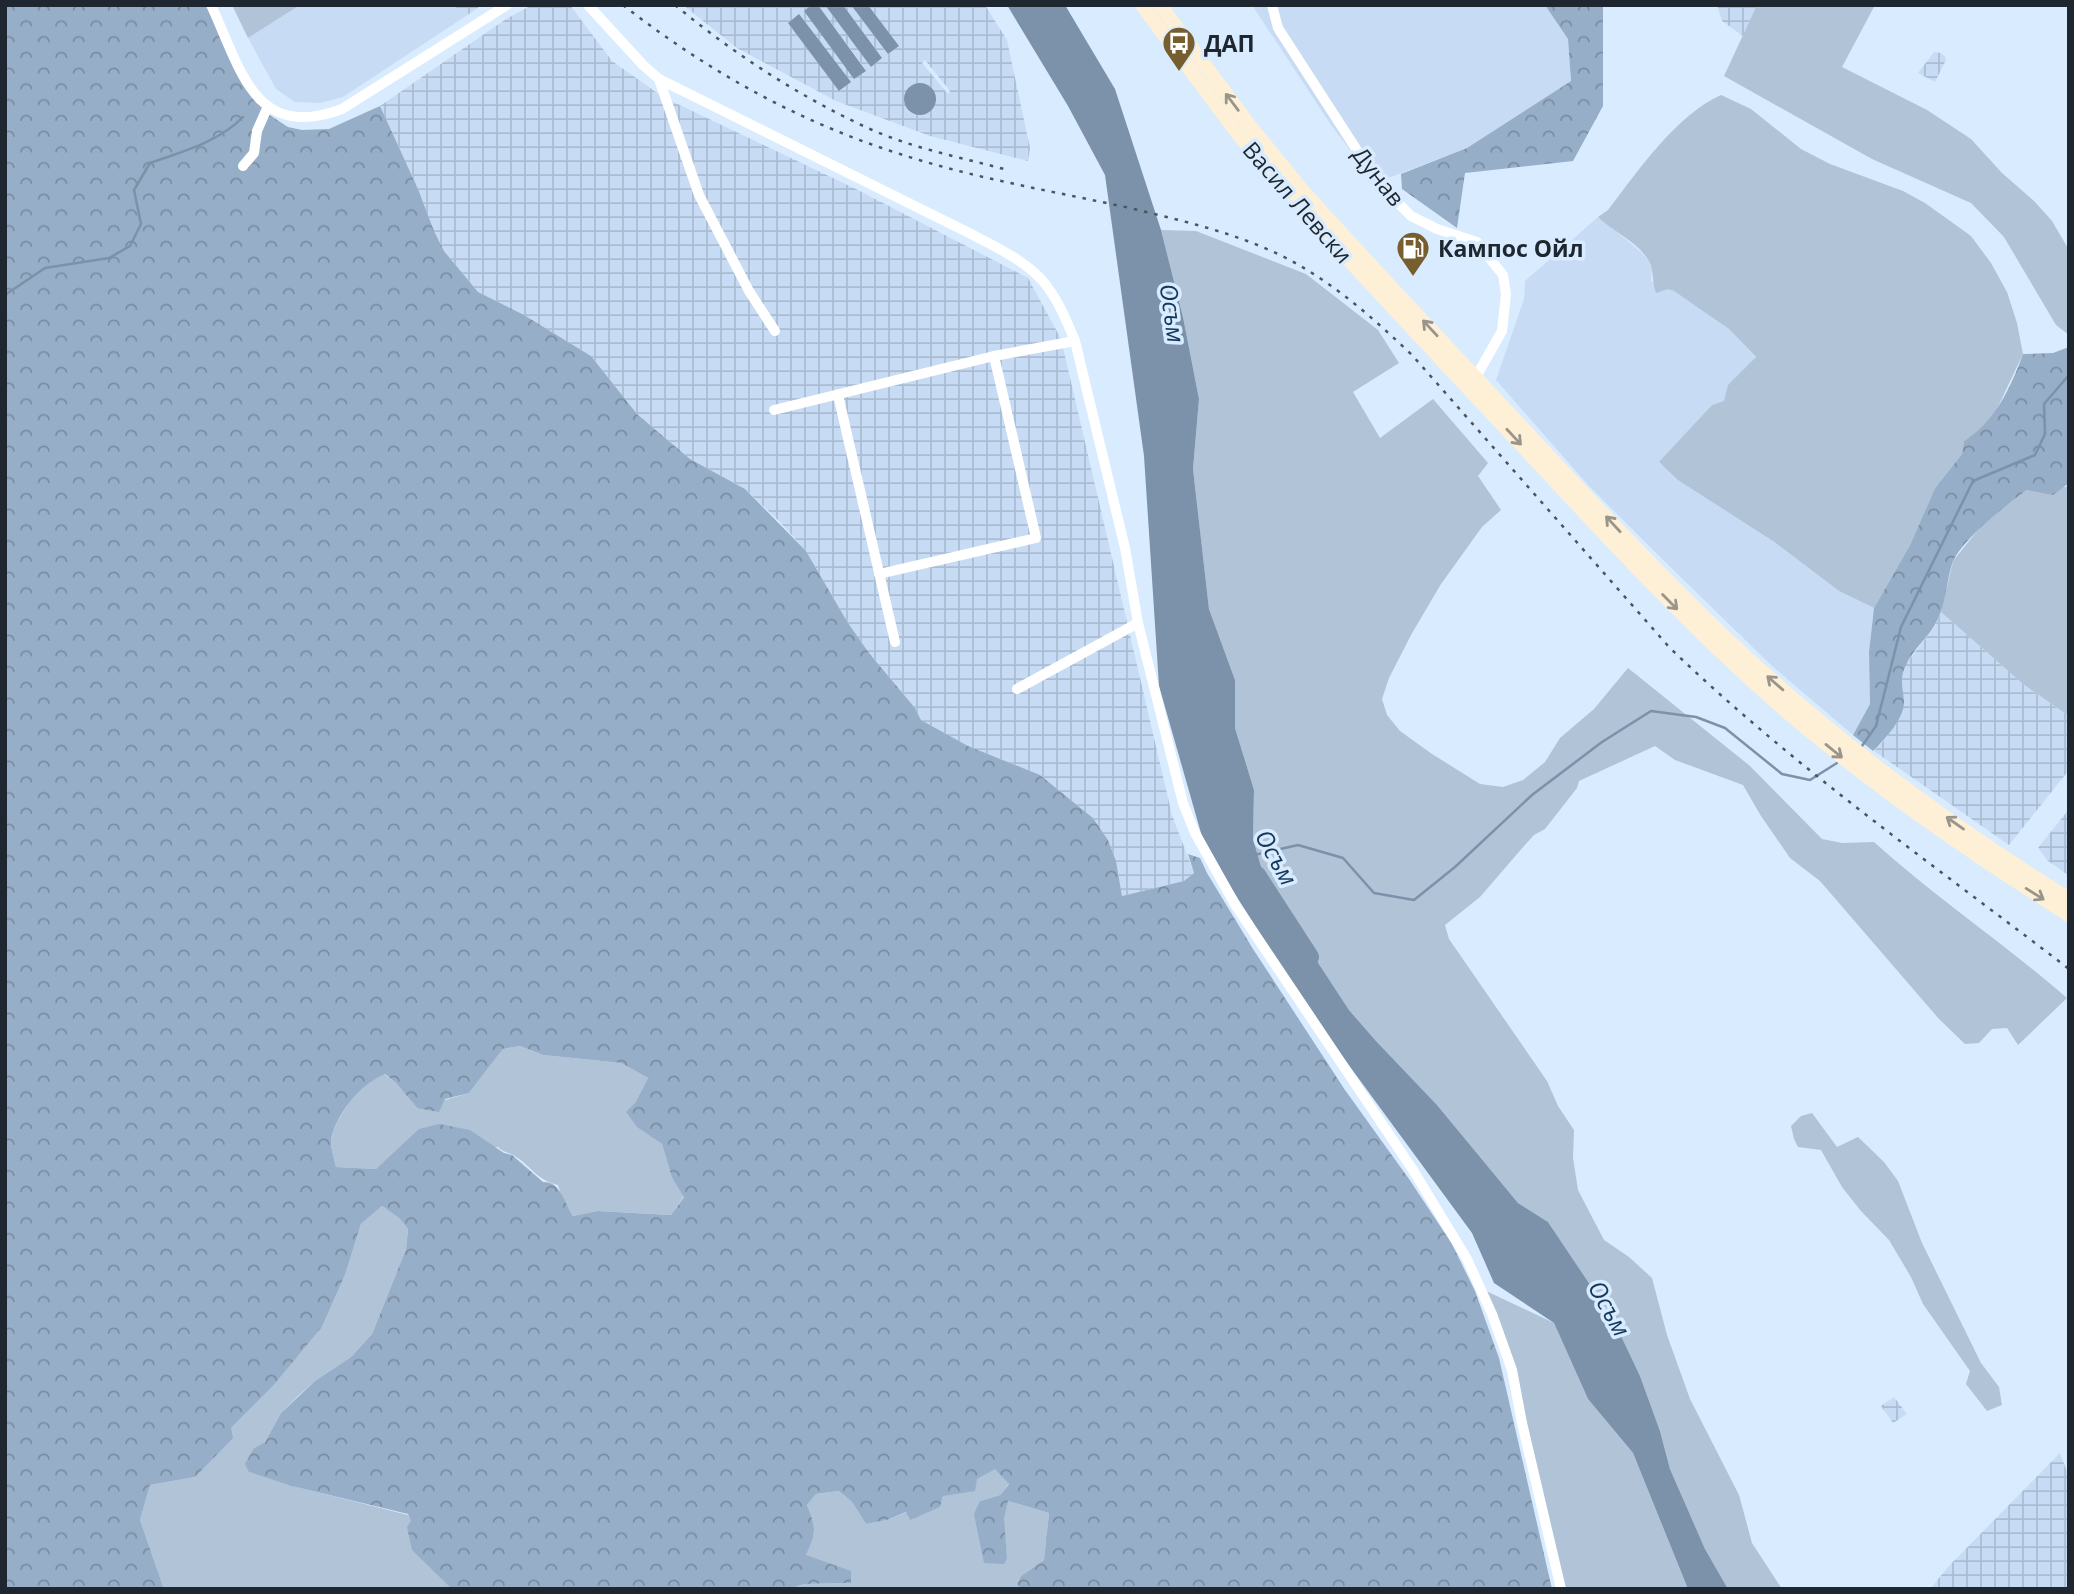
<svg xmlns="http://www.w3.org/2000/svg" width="2074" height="1594" font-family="'Open Sans',sans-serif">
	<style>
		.built { fill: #c7dcf4 }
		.industrial { fill: url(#industrial-grid); fill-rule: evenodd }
		.green { fill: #b1c3d7 }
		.forest { fill: url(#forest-crowns); fill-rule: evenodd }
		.water { fill: #7b92aa }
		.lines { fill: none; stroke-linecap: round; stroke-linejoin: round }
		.stream { stroke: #7b92aa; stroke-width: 2.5 }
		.river { stroke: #7b92aa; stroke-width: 18 }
		.street { stroke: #fff; stroke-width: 10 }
		.secondary { stroke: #fdf0d6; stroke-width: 14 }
		.rail { stroke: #4a5560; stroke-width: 2.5; stroke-dasharray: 3.5 7; stroke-linecap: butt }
		.oneway { stroke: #99958b }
		.labels { text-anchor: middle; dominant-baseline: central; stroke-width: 7; stroke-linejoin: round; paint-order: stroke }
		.poi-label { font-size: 23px; font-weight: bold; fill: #1e262f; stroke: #d9ebfe; text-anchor: start }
		.street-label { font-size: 23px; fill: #1e262f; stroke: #d9ebfe }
		.water-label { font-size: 24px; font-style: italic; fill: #13385b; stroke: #d9ebfe }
	</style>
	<defs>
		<pattern id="industrial-grid" width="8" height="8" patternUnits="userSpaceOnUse" patternTransform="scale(1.75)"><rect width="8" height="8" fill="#c7dcf4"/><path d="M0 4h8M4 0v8" fill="none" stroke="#aabdd2"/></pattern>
		<pattern id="forest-crowns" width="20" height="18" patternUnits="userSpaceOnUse" patternTransform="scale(1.75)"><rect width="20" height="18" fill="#96aec7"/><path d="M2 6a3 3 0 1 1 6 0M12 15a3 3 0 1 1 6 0" fill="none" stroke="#7a8da2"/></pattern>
	</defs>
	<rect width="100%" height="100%" fill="#d9ebfe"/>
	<!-- built -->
	<g class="built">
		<polygon points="300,5 454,5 463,18 343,97 320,103 295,102 276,89 248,38"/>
		<polygon points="1252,5 1545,5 1568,39 1571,81 1467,148 1375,183 1331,125"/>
		<polygon points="1598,217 1640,251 1649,261 1652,270 1651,281 1674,291 1710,315 1729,329 1756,358 1724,402 1712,405 1659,463 1773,541 1839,591 1874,608 1869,652 1870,704 1853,735 1772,666 1658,555 1589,486 1496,380 1524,299 1525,281"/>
	</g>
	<!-- industrial -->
	<g class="industrial">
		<polygon points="454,5 482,5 463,18"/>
		<polygon points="532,5 570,5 612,61 663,97 856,189 1028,278 1061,339 1172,815 1194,873 1184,881 1122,896 1116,861 1108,840 1093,818 1040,775 968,746 921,720 915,708 869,653 848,623 806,551 780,522 745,489 690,459 637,414 591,356 524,315 478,292 444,251 434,231 418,189 380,106 506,19"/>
		<path d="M683 5H811L804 11 866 70 818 5H825L871 67 882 58 843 5H851L888 54 899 46 868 5H985L1007 40 1030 148 1028 161 930 136 836 101 737 48ZM799 15 850 82 840 91 788 23ZM925 60 950 91 948 94 922 63ZM919 84 932 88 907 108 904 100 910 87Z"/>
		<polygon points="1717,5 1757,5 1743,36 1722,21"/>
		<polygon points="1934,52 1941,53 1945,56 1946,60 1935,82 1918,73"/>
		<polygon points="1941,612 2023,684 2069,716 2069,770 2009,845 1874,751 1887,737 1904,704 1900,685 1905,665 1935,626"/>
		<polygon points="2069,809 2069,876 2047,860 2038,848"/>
		<polygon points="1894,1397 1907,1414 1893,1423 1881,1406"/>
		<polygon points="2060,1453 2069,1477 2069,1589 1930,1589 1948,1567"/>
	</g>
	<!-- green -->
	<g class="green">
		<polygon points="232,5 300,5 248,38"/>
		<polygon points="1757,5 1875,5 1842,67 1927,110 1971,139 2002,173 2035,202 2052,221 2069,250 2069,335 2056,325 2004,237 1971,203 1872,159 1724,76"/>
		<path d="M1721 95 1751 109 1801 149 1830 164 1903 191 1925 203 1971 236 1991 263 2007 292 2017 323 2023 354 1996 411 1979 432 1964 441 1962 454 1935 488 1910 545 1874 608 1839 591 1773 541 1678 480 1659 462 1712 405 1724 401 1728 385 1756 357 1729 329 1674 291 1668 289 1656 293C1652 282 1654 270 1649 261 1637 241 1613 232 1598 217L1608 210C1638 171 1676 115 1721 95Z"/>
		<path d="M1161 230 1196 231 1306 274 1378 330 1399 363 1353 392 1380 438 1433 399 1488 463 1478 476 1501 510 1482 527 1441 584 1411 635 1389 678 1382 699 1387 715 1400 731 1432 754 1480 784 1503 787 1523 780 1545 762 1560 738 1594 709 1628 668 1750 766 1822 839 1842 843 1874 842C1936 898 2005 944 2067 998L2018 1045 2007 1028 1992 1029 1979 1043 1965 1044 1939 1019 1820 881 1790 858 1761 816 1743 785 1675 760 1655 746 1579 781 1577 788 1545 829 1534 835 1524 846 1480 897 1445 925 1449 939 1547 1081 1558 1106 1574 1130 1573 1158 1578 1190 1604 1240 1629 1257 1652 1278 1667 1335 1690 1399 1739 1495 1752 1543 1782 1589H1728L1705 1549 1670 1469 1660 1431 1640 1376 1613 1319 1548 1222 1518 1203 1437 1105 1376 1041 1349 1010 1311 952 1291 932 1272 904 1253 839 1254 790 1235 728V680L1209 609 1193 469 1199 399 1183 317Z"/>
		<polygon points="2069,483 2069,716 2023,684 1941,612 1953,561 1982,525 2006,504 2027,490 2066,487"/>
		<path d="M520 1046 543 1055 621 1063 648 1078 635 1103 638 1127 662 1144 672 1178 684 1196 671 1215 597 1211 573 1216 564 1203 558 1185C536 1180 531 1165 513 1155 507 1152 503 1152 498 1147L396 1152 376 1169 336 1167C334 1158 329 1143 332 1135 339 1112 362 1083 384 1074L396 1083 417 1108 469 1093 503 1049Z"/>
		<polygon points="1812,1113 1837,1147 1858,1137 1884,1162 1898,1181 1922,1243 1981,1363 1999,1387 2002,1405 1987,1411 1966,1384 1970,1371 1923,1304 1911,1277 1889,1240 1861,1211 1842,1187 1821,1150 1798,1147 1794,1139 1791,1126 1801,1116"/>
		<polygon points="382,1206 399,1218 408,1229 406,1249 372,1334 351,1357 315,1381 298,1396 281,1413 265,1442 254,1448 249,1472 293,1486 408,1515 452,1589 164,1589 140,1520 150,1485 195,1477 231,1428 274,1385 322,1327 345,1275 361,1224"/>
		<polygon points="1484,1290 1554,1323 1588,1399 1633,1453 1688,1589 1561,1589 1518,1398"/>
		<path d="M995 1468 1009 1483 1000 1495 980 1501 1007 1558 1003 1518 1008 1501 1049 1513 1044 1560 1021 1576 1017 1584 1021 1589H789L804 1584 851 1583 806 1555C817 1533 816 1527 807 1505L816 1494 839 1491 852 1502 866 1524 887 1520 907 1512 909 1519 940 1507 943 1496Z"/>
	</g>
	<!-- forest -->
	<g class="forest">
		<path d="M5 5H208L268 114 288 127 302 130 329 129 380 106 418 189 434 231 444 251 478 292 524 315 591 356 637 414 690 459 745 489 806 551 848 623 869 653 915 708 921 720 968 746 1040 775 1093 818 1108 840 1116 861 1122 896 1184 881 1194 873 1188 854 1200 858 1207 873 1253 949 1345 1090 1409 1179 1452 1244 1475 1291 1499 1358 1552 1589H1021L1017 1584 1021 1576 1044 1560 1049 1513 1008 1501 1004 1518 1007 1558 1004 1564 984 1563 974 1514 980 1501 1000 1495 1009 1484 995 1469 977 1479 975 1491 943 1496 940 1507 910 1520 906 1512 887 1520 866 1524 852 1502 839 1491 816 1494 807 1505C816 1527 817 1533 806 1555L851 1571V1583L804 1584 789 1589H452L412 1550 407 1527 411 1521 408 1514 292 1486 249 1472 245 1464 254 1448 265 1442 281 1413 315 1381 351 1357 372 1334 406 1249 408 1229 399 1218 382 1206 361 1224 345 1275 322 1327 274 1385 231 1428 233 1438 195 1477 150 1485 140 1520 164 1589H5ZM520 1046 543 1055 621 1063 648 1078 635 1103 626 1112 637 1127 662 1144 672 1178 684 1197 671 1215 597 1211 573 1216C564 1203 561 1181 543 1182L512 1155 504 1153 470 1130 439 1124 419 1129 376 1169 336 1167C334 1158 329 1143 332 1135 339 1111 362 1083 385 1074L396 1083 417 1108 439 1112 445 1099 469 1093 503 1049Z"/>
		<polygon points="1545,5 1603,5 1603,106 1573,161 1465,173 1457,228 1402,189 1401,174 1467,148 1571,81 1568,39"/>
		<path d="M2069 347V483L2053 495 2027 490C2008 503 1959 542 1952 564 1946 583 1946 604 1937 621 1929 637 1913 649 1906 665 1899 678 1903 688 1904 702 1904 719 1885 739 1873 751L1853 735 1870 704 1869 652 1874 608 1910 545 1935 488 1962 454 1964 441C1995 422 2011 387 2023 354L2053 353Z"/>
	</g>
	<!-- water -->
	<g class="water">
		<polygon points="811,5 818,5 866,71 854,79 804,11"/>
		<polygon points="825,5 843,5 882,58 871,67"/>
		<polygon points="851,5 868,5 899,46 888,54"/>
		<polygon points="1007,5 1065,5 1115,89 1161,230 1183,317 1199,399 1193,469 1209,609 1235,680 1235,728 1254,790 1253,839 1272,904 1291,932 1311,952 1349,1010 1376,1041 1437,1105 1518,1203 1548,1222 1613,1319 1640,1376 1660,1431 1670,1469 1705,1549 1728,1589 1688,1589 1633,1453 1588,1399 1554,1323 1494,1283 1472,1233 1312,1015 1205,847 1159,686 1144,456 1105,175 1068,106"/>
		<polygon points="799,14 851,82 839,91 788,23"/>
		<circle cx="920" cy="99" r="16"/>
	</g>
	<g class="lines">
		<!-- stream -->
		<g class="stream">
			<path d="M5 295 45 268 109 258 130 246 141 224 134 190 150 163C181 152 219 142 243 117"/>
			<polyline points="1862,746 1876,726 1901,627 1973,481 2035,455 2045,434 2044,404 2069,375"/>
			<polyline points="1254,855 1298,845 1343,858 1374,893 1414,900 1455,867 1532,795 1602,742 1651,711 1696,717 1725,728 1782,774 1810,780 1837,763"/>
		</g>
		<!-- river -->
		<polyline class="river" points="1257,875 1310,957"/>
		<!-- street -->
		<g class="street">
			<path d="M211 5C241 69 254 142 342 109L507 5"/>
			<path d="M588 5 643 65 659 79 967 232C992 245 1021 258 1041 279 1057 297 1066 319 1075 341L1125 548 1138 623 1183 803 1195 833 1236 906 1413 1170 1467 1259 1492 1314 1512 1370 1522 1423 1561 1589"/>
			<polyline points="1272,5 1278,28 1362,158 1391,196 1411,216 1437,229 1477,242 1503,275 1506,294 1502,331 1473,382"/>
			<polyline points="659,79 699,195 749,291 775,331"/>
			<polyline points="243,166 254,153 257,131 268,106"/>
			<polyline points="838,395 895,642"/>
			<polyline points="774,410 994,356 1075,341"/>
			<polyline points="879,574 1036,538 994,356"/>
			<polyline points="1017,689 1138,623"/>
		</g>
		<!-- secondary -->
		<g class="secondary">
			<path d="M1142 5 1238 134 1292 198C1370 284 1449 368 1528 452 1615 546 1702 640 1800 723 1885 794 1975 856 2069 915"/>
			<path d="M1160 5 1250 126 1303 191C1382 279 1464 364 1544 451 1629 542 1715 634 1811 714 1892 782 1979 843 2069 899"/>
		</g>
		<!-- rail -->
		<g class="rail">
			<path d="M623 5C706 70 797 121 897 153 972 178 1052 191 1130 208 1183 221 1237 233 1286 258 1334 283 1373 318 1412 355L1669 647C1791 765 1935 866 2069 969"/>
			<path d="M675 5C734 54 800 97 870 129 912 148 959 157 1004 169"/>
		</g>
	</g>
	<!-- one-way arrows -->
	<defs><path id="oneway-shaft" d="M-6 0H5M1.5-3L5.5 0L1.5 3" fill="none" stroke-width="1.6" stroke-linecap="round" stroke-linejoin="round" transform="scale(1.75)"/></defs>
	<g class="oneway">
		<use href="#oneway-shaft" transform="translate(1232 102) rotate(-127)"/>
		<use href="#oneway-shaft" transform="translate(1430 328) rotate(-133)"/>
		<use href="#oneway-shaft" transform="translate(1514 437) rotate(47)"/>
		<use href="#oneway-shaft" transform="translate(1613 524) rotate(-133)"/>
		<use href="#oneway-shaft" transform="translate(1670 602) rotate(45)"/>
		<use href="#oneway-shaft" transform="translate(1775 683) rotate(-139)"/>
		<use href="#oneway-shaft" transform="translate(1834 751) rotate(39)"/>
		<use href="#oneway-shaft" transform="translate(1955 823) rotate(-145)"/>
		<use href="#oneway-shaft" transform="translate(2035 894) rotate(32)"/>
	</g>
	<!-- icons -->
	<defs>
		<symbol id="bus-pin" viewBox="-11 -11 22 30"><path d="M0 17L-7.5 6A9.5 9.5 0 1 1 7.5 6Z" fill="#765e2f" stroke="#d9ebfe"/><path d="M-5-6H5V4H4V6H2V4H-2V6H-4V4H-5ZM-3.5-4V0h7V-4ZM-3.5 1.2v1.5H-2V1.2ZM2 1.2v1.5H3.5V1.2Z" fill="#fff"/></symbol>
		<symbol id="fuel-pin" viewBox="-11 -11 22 30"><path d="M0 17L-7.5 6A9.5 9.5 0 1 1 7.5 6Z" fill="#765e2f" stroke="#d9ebfe"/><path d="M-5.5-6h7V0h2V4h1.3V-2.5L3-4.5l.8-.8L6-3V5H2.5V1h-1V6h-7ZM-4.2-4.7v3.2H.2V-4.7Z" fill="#fff"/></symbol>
	</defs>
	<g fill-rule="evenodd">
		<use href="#bus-pin" x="1160" y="24" width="38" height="52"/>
		<use href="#fuel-pin" x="1394" y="229" width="38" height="52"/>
	</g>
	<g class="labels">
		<!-- poi labels -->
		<g class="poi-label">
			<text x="1204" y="43">ДАП</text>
			<text x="1438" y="248">Кампос Ойл</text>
		</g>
		<!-- street labels -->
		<g class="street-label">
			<text transform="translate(1379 176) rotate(52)">Дунав</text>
			<text transform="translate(1298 202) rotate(49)">Васил Левски</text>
		</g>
		<!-- water labels -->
		<g class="water-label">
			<text transform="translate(1173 313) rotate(82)">Осъм</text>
			<text transform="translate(1277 857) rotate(61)">Осъм</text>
			<text transform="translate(1610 1308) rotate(61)">Осъм</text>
		</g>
	</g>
	<!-- border -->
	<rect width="2074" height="1594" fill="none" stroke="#1e262f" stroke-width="14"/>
</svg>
